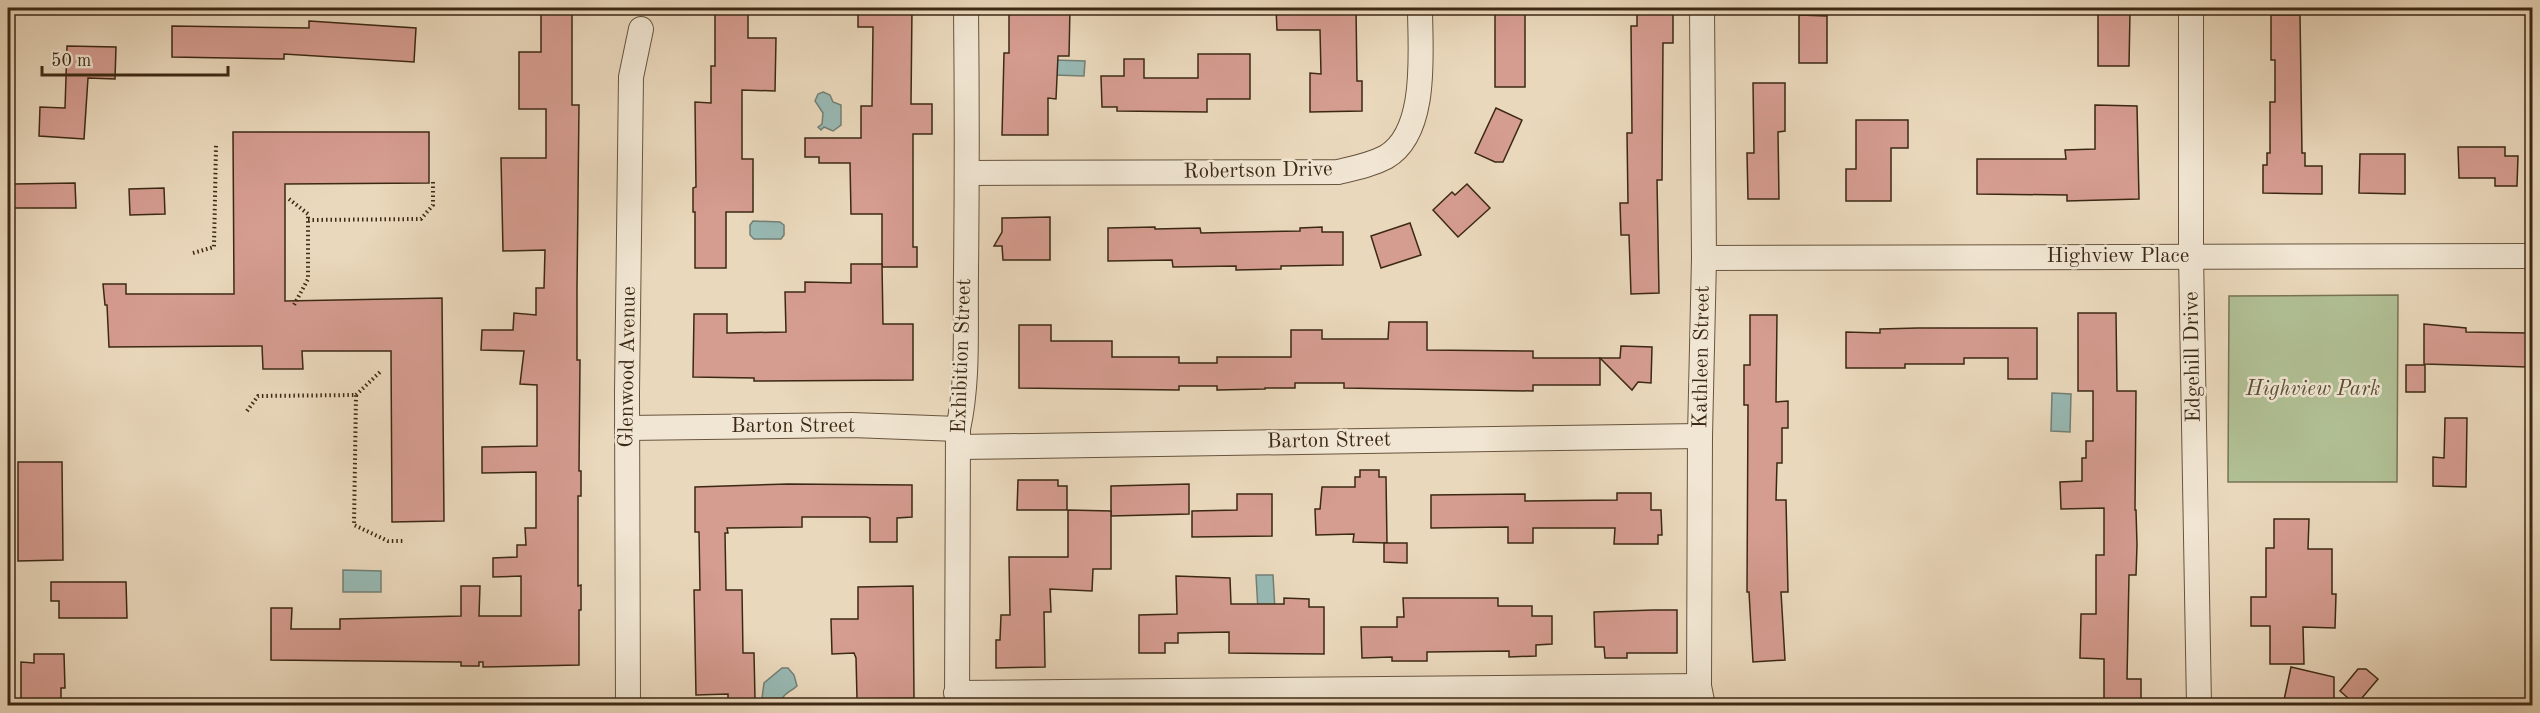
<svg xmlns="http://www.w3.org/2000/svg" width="2540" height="713" font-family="'Old Standard TT',serif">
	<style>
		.green { fill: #b1c095; stroke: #767454; stroke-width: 1.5 }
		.water { fill: #98b9b4; stroke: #737f74; stroke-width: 1.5 }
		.building { fill: #d59c90; stroke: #3c2914; stroke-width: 1.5 }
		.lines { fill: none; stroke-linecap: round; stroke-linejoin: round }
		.minor-casing { stroke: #68553e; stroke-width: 26 }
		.path { stroke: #3c2914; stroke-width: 4; stroke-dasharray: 1.5 3; stroke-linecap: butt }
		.minor { stroke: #f1e6d3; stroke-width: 24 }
		.labels { text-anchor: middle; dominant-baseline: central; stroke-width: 5; stroke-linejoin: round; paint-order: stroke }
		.street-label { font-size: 21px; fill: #3c2914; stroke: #f1e6d3 }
		.park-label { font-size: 21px; font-style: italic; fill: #594f34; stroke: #f1e6d3 }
	</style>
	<rect width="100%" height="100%" fill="#ead8bc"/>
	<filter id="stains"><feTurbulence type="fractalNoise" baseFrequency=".00333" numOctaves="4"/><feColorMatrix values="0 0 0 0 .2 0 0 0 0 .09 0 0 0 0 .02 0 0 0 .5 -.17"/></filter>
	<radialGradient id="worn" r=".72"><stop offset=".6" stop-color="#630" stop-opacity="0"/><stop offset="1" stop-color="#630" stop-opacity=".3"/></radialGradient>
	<!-- green -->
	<polygon class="green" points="2398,295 2397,482 2228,482 2229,296"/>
	<!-- water -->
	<g class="water">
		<polygon points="1054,60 1085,61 1084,76 1053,75"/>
		<polygon points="823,92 830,95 833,102 841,105 841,125 833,131 824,127 821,130 818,127 822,124 823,113 815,101 818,94"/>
		<polygon points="753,221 780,222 784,225 784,235 781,239 754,239 750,235 750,225"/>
		<polygon points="2052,393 2071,394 2070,432 2051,431"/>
		<polygon points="343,570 381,571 381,592 343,592"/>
		<polygon points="1256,575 1273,575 1275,610 1258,611"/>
		<path d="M782 668H788L794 675 797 686C793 690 787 692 784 696 775 709 777 705 762 705L758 701 762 698 764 683Z"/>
	</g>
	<!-- building -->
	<g class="building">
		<polygon points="541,8 572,8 572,105 579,105 577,289 577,360 580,360 579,471 581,471 581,496 578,496 578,586 581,585 581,610 579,610 579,665 483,667 483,662 479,662 479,666 461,666 461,662 271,660 271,608 292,608 291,629 340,629 340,619 461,616 461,586 480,586 479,616 521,616 521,576 493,577 493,558 517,557 517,545 526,545 525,528 536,528 536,472 482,473 482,447 537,446 537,385 520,384 524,351 481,350 482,330 513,330 514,313 536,315 536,288 544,288 545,250 503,251 501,158 546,158 546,109 519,109 519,52 541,52"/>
		<polygon points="715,8 748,8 748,38 776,38 775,91 742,90 742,159 753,159 753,212 726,212 726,268 695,268 695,212 693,212 693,188 696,187 695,102 711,103 711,66 715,66"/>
		<polygon points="858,8 912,8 911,104 932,104 932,134 913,134 913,247 917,247 917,267 882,267 882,214 851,214 850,163 819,163 819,157 805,157 805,138 861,138 861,106 872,106 873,27 858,27"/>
		<polygon points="1009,8 1070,8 1069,56 1058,56 1056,99 1048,98 1048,135 1002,135 1004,53 1009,53"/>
		<polygon points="1276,8 1356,8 1357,81 1362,81 1362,111 1310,112 1310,73 1321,74 1320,30 1277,30"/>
		<rect x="1495" y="8" width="30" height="79"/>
		<polygon points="1637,8 1673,8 1673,43 1663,43 1662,180 1657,180 1659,293 1631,294 1629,235 1621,235 1620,203 1628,203 1627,133 1632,133 1631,26 1637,26"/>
		<polygon points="2098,12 2130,12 2129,66 2098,66"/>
		<polygon points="1799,15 1827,16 1827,63 1799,63"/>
		<polygon points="2271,15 2300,15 2302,153 2305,153 2305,166 2322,166 2322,194 2263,193 2263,165 2267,165 2267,153 2270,153 2270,102 2275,102 2275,60 2271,60"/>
		<polygon points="309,21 416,28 414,62 284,54 284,59 172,57 172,26 309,28"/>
		<polygon points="67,46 116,47 115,79 88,78 84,139 39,136 40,107 65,108"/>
		<polygon points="1198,54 1250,54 1250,99 1207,99 1207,112 1117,111 1117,107 1102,107 1101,76 1124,76 1124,59 1144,59 1144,78 1198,78"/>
		<polygon points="1753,83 1785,83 1785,131 1778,132 1779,199 1748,199 1747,153 1754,153"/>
		<polygon points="2095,105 2137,106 2139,199 2067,201 2067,195 1977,194 1977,159 2066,159 2065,150 2095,149"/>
		<polygon points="1496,108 1522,120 1503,162 1495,162 1475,153"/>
		<polygon points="1856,120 1908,120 1908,148 1891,148 1891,201 1846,201 1846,169 1856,169"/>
		<polygon points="233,132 429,132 429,183 285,184 285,301 442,298 444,521 392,522 391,351 302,351 303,369 263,369 262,346 109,347 107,305 105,305 103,284 126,284 126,294 234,294"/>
		<polygon points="2458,147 2505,147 2505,156 2518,156 2517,186 2495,186 2495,178 2459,178"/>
		<polygon points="2360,154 2405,154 2405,194 2359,193"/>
		<polygon points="75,183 76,208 14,208 14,184"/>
		<polygon points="1467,184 1490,208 1458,237 1433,210 1452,192 1455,195"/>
		<polygon points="164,188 165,214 130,215 129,189"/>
		<polygon points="1050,217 1050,260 1003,260 1002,246 994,246 1002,232 1002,218"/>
		<polygon points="1410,223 1421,255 1381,268 1371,236"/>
		<polygon points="1155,227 1155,229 1200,228 1201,233 1300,231 1300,228 1322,227 1322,232 1343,232 1343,265 1281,266 1281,269 1236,270 1236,266 1173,267 1172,260 1108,261 1108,228"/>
		<polygon points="851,264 882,264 883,324 913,324 913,380 754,381 754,378 693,377 694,314 727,314 727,333 786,332 785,292 805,292 805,282 851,283"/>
		<polygon points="2078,313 2116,313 2117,391 2136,391 2135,510 2136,510 2137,545 2136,575 2129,575 2127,679 2141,679 2141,705 2104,705 2104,659 2080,658 2081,614 2096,614 2096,555 2104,555 2104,508 2061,509 2060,482 2082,481 2082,458 2086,458 2086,441 2093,441 2093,391 2078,391"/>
		<polygon points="1750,315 1777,315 1776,402 1788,401 1788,428 1782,428 1782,463 1777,463 1776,500 1786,500 1788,592 1781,592 1785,660 1753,662 1749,592 1747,592 1748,405 1744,405 1744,365 1750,365"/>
		<polygon points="1389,322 1427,322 1427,350 1533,351 1533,358 1600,358 1600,385 1533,385 1533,391 1344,388 1344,383 1295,383 1295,388 1265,388 1265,389 1217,390 1217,386 1179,386 1179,390 1019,388 1019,325 1051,325 1051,341 1112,341 1112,357 1179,357 1179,363 1217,363 1217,357 1291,357 1291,330 1322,330 1322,339 1388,339"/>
		<polygon points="2424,324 2466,328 2466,332 2528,333 2528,367 2424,364"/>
		<polygon points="1918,328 2037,328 2037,379 2008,379 2008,358 1964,358 1964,364 1905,364 1905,368 1846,368 1846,332 1880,333 1880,329"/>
		<polygon points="1621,346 1652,347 1651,383 1638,382 1632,390 1600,358 1620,358"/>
		<rect x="2406" y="365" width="19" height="27"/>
		<polygon points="2445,418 2467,418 2466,487 2433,486 2433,457 2444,458"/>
		<polygon points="18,462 62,462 63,560 18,561"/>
		<polygon points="1360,470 1379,470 1379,477 1386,477 1387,543 1353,542 1354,534 1316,535 1315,509 1320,509 1322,487 1355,487 1355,477 1360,477"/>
		<polygon points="1018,480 1058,480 1058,486 1067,486 1067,510 1017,510"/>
		<polygon points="788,484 912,485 912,517 897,518 897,542 870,542 870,518 866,517 802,517 802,527 727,528 728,533 725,533 726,590 742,590 743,653 754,653 755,699 728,699 728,694 696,695 694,590 700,590 699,532 695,532 695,487"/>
		<polygon points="1189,484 1189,514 1111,516 1111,486"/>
		<polygon points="1617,493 1651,493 1651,510 1661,510 1662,535 1658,535 1658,544 1614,544 1615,528 1533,528 1533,543 1508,543 1508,527 1431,528 1431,495 1525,494 1525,501 1617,500"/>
		<polygon points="1237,494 1272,494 1272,536 1192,537 1192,511 1237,510"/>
		<polygon points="1068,510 1111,511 1111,569 1093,569 1092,591 1050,589 1051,612 1044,612 1045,667 996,668 996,640 1000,640 1001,615 1010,615 1009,557 1068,557"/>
		<polygon points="2274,519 2309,519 2308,549 2332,549 2332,594 2336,594 2335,628 2303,627 2304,664 2270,664 2270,626 2251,626 2251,597 2266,597 2266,548 2274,548"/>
		<polygon points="1384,543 1407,543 1407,563 1384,562"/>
		<polygon points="1176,576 1230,578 1231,604 1284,604 1284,598 1309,599 1309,607 1324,607 1324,654 1229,653 1229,632 1178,633 1178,643 1165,643 1165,653 1139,653 1139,615 1177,614"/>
		<polygon points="51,582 126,582 127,618 59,618 59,601 51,601"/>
		<polygon points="913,586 914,698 857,699 856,658 854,653 832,654 831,619 858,619 858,587"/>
		<polygon points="1403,598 1498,598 1498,606 1532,606 1532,616 1552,616 1552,644 1536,645 1536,656 1509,657 1509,651 1427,652 1427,661 1392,661 1392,657 1362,658 1361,627 1397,627 1397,617 1404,617"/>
		<polygon points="1653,610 1677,610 1677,653 1627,653 1627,658 1605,658 1604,647 1595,647 1594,612"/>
		<polygon points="34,654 64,654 65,688 61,688 61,705 21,705 21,662 34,663"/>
		<polygon points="2291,667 2334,677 2334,705 2307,705 2284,700"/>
		<polygon points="2358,669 2366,669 2378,679 2356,705 2340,691"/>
	</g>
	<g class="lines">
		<defs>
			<g id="minor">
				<polyline points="1702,8 1704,258 1700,436 1699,686 1703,706"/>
				<polyline points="2191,8 2191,255 2199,706"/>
				<path d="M967 173 1338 172C1355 168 1371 165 1386 157 1429 132 1420 49 1420 8"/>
				<polyline points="1704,258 2532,256"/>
				<polyline points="627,428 852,425 958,429"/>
				<polyline points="959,447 1700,436"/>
				<polyline points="956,693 1699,686"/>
				<polyline points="628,706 627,393 631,77 641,29"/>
				<path d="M957 706 958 429C969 379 965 324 966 273 967 185 967 96 966 8"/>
			</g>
		</defs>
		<!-- minor casing -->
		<use href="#minor" class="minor-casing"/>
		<!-- path -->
		<g class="path">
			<polyline points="289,199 308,214 308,279 294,305"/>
			<polyline points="308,220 421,219 433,205 433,180"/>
			<polyline points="193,253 214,247 216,145"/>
			<polyline points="356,395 380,372"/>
			<polyline points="247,411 258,396 356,395 354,525 388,541 405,541"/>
		</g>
		<!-- minor -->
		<use href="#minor" class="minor"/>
	</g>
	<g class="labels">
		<!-- street labels -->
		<g class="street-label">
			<text transform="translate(1258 171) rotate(-1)">Robertson Drive</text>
			<text x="2118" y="256">Highview Place</text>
			<text transform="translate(962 356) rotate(-88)">Exhibition Street</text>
			<text transform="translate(1702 357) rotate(-89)">Kathleen Street</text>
			<text transform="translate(2193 357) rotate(-91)">Edgehill Drive</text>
			<text transform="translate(628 367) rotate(-89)">Glenwood Avenue</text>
			<text x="793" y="426">Barton Street</text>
			<text transform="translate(1329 441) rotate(-1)">Barton Street</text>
		</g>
		<!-- park labels -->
		<g class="park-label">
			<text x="2313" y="389">Highview Park</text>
		</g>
	</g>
	<!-- margin -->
	<rect width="2540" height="713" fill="none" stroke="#ead8bc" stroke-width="30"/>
	<rect x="9" y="9" width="2522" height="695" fill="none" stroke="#3c2914" stroke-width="3"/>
	<rect x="15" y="15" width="2510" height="683" fill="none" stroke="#3c2914" stroke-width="1.5"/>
	<!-- scale -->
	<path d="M42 66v9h186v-9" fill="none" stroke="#3c2914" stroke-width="3"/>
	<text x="51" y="66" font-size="18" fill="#3c2914" stroke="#f1e6d3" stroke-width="4.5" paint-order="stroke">50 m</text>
	<rect width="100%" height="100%" filter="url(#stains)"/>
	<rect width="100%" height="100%" fill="url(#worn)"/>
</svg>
